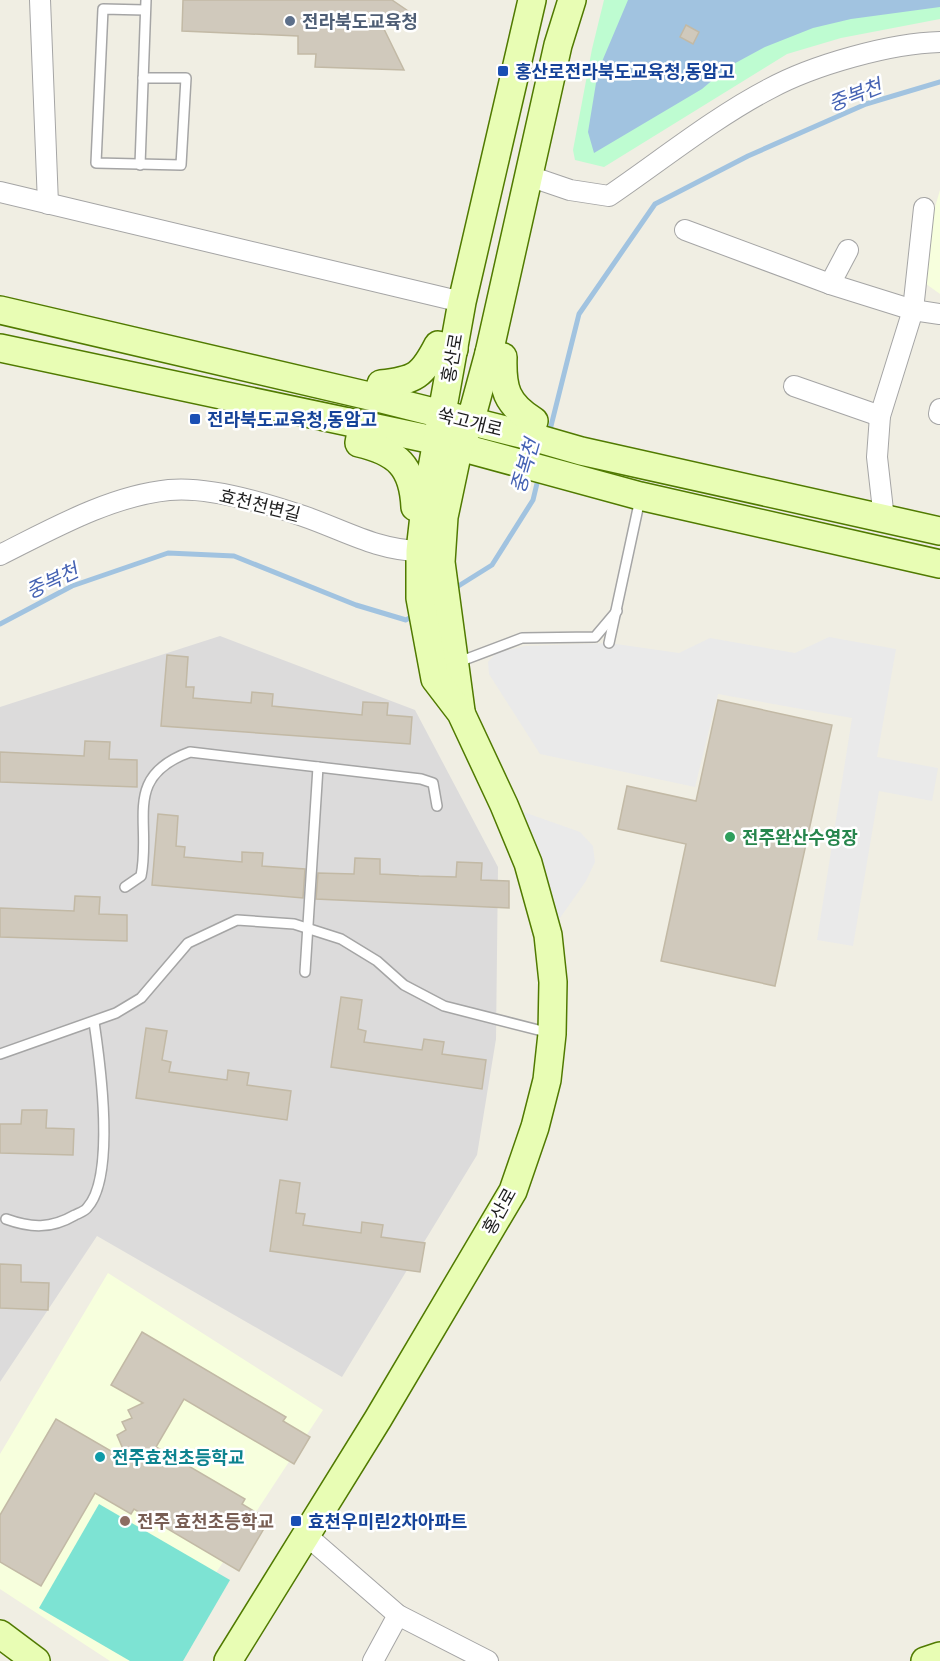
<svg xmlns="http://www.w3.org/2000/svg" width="940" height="1661" font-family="Roboto,'Noto Sans KR',sans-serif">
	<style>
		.residential { fill: #dcdbdb }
		.education { fill: #f7ffdd }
		.park { fill: #befcd1 }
		.pitch { fill: #7de3d3 }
		.parking { fill: #eaeaea }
		.water { fill: #a1c3e0 }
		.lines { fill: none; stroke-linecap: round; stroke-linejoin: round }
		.stream { stroke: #a1c3e0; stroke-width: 5 }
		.building { fill: #d0c9bc; stroke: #c2b9a5; stroke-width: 1.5 }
		.lane-casing { stroke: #a5a5a5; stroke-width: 12 }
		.street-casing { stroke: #a5a5a5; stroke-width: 22 }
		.secondary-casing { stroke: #507a00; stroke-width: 30 }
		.lane { stroke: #fff; stroke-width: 9 }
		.street { stroke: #fff; stroke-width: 20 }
		.secondary { stroke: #e8fdb4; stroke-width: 27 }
		.service-dot { fill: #5c6f8a; stroke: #fff; stroke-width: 2 }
		.transit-dot { fill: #1a4fb4; stroke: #fff; stroke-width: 2 }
		.leisure-dot { fill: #2e9e5b; stroke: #fff; stroke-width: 2 }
		.culture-dot { fill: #0f9aa8; stroke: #fff; stroke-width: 2 }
		.education-dot { fill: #8d6e63; stroke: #fff; stroke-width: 2 }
		.labels { text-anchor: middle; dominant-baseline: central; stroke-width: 5; stroke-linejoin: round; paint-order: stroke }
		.service-label { font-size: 18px; font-weight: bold; fill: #4e5e75; stroke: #fff; text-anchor: start }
		.transit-label { font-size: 18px; font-weight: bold; fill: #164399; stroke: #fff; text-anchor: start }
		.street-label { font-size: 18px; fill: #1e1e1e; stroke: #fff }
		.leisure-label { font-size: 18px; font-weight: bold; fill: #27864d; stroke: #fff; text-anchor: start }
		.culture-label { font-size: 18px; font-weight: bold; fill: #0d838f; stroke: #fff; text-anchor: start }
		.education-label { font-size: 18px; font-weight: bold; fill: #785e54; stroke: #fff; text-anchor: start }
		.water-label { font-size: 20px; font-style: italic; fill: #4562b3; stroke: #fff }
	</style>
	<rect width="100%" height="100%" fill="#f0eee3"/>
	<!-- residential -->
	<polygon class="residential" points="220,636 415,710 498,867 496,1039 477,1155 342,1377 97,1236 0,1382 0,707"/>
	<!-- education -->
	<g class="education">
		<polygon points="940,190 940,294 915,276"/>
		<polygon points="108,1273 323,1410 158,1661 110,1661 0,1589 0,1454"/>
	</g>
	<!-- park -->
	<polygon class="park" points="604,0 940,0 940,19 841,38 787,54 604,167 575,160 573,150 592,49"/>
	<!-- pitch -->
	<polygon class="pitch" points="99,1504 230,1580 183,1661 130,1661 39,1608"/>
	<!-- parking -->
	<g class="parking">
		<polygon points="829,637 896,649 877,757 938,768 932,801 879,791 853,946 817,940 852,718 718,694 695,787 540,754 489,674 488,662 496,653 525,646 609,643 679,653 710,638 795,653"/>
		<polygon points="504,805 580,832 593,846 595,862 586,881 548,935"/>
	</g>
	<!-- water -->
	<polygon class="water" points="628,0 940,0 940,7 851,19 813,28 765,47 728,67 702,89 594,153 588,132 598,71"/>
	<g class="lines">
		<!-- stream -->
		<g class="stream">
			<polyline points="549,434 579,314 655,204 748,156 866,104 940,82"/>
			<polyline points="452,590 492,565 533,500 539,475"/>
			<polyline points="0,624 72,586 168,553 234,556 356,605 406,620 414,615"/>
		</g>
	</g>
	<!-- building -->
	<g class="building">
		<polygon points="183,0 392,0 414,15 383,27 404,70 315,67 316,54 298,54 298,36 182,31"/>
		<polygon points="686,25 699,32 693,44 680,37"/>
		<polygon points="167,655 188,657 186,687 194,687 193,698 251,703 252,692 273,694 272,706 362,715 363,702 388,703 387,715 412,717 410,744 161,726"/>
		<polygon points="718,700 832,725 775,986 661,961 686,844 618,829 627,786 696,801"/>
		<polygon points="85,741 110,742 109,759 137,760 137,787 0,782 0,752 84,756"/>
		<polygon points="158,814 178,816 176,846 185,847 184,857 242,862 242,852 263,853 262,866 305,869 303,898 152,885"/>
		<polygon points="355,858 380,859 380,874 419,876 456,877 457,862 482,863 481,880 509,881 509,908 316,899 318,873 354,874"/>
		<polygon points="75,896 100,897 99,914 127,915 127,941 0,937 0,908 74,911"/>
		<polygon points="341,997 362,1000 358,1029 366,1031 364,1042 422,1050 424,1039 444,1042 442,1054 486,1060 482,1089 331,1067"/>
		<polygon points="146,1028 167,1031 162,1060 171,1062 169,1072 227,1080 228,1070 249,1073 247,1085 291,1091 287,1120 136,1098"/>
		<polygon points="22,1110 47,1110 46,1128 74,1129 73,1155 0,1153 0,1124 21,1124"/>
		<polygon points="280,1180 300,1183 296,1213 305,1214 303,1225 361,1233 362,1222 383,1225 381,1237 425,1243 420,1272 270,1251"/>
		<polygon points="0,1264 21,1265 21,1282 49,1283 48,1310 0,1308"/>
		<polygon points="142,1332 286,1417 283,1421 310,1437 294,1464 184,1399 156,1447 245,1499 242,1504 269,1520 239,1571 134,1509 131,1514 95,1493 41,1586 0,1562 0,1515 56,1419 128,1461 117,1435 126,1430 122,1422 132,1418 128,1410 143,1403 111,1385"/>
	</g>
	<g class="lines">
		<defs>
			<g id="lane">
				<polyline points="143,78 186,78 181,165 96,163 103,9 145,10"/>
				<polyline points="140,165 146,0"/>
				<polyline points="609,643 640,499"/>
				<polyline points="456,663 522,638 595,637 617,611"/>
				<path d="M125 887 141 876C152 822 121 777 190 752L421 779 433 783 437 806"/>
				<polyline points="305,972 318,767"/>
				<polyline points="0,1054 116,1013 141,998 188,943 237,920 294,924 341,939 377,961 404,985 444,1006 550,1033"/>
				<path d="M6 1219C31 1228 51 1229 75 1215 79 1213 85 1211 87 1208 116 1177 100 1062 94 1022"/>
			</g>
			<g id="street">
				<polyline points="40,0 48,204"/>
				<path d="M529 176 570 190 609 196C659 162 715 117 769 89 813 65 891 43 940 42"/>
				<polyline points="0,192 462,302"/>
				<polyline points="685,230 830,284 913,310 940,314"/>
				<polyline points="830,284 848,250"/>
				<polyline points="794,386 880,416"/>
				<polyline points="939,414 940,409"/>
				<polyline points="884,519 877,457 880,416 913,310 924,208"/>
				<path d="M0 555C52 529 110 496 169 490 209 486 265 503 303 516 344 530 376 550 420 551"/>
				<polyline points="306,1535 398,1615 488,1661"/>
				<polyline points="373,1661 398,1615"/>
			</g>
			<g id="secondary">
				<polyline points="0,310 382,399 529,436 581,451 940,531"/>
				<polyline points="0,348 438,441 640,496 940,564"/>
				<path d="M489 353 503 357C502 388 506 404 534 421L529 436"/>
				<path d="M377 398 381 384C416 380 422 376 438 345L454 349"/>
				<path d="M361 432 359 443C397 452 413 466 415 507H424"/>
				<polyline points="461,711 441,562 444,517 459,446 470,423 489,353 558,45 572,0"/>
				<polyline points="0,1634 36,1661"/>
				<polyline points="228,1661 378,1419 513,1191 535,1127 547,1080 552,1034 553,982 548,935 528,863 504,805 461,713 435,679 420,598 420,551 425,507 462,302 532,0"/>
				<polyline points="925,1661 940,1656"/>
			</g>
		</defs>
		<!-- lane casing -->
		<use href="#lane" class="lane-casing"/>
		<!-- street casing -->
		<use href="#street" class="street-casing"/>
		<!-- secondary casing -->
		<use href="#secondary" class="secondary-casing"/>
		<!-- lane -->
		<use href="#lane" class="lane"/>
		<!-- street -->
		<use href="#street" class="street"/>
		<!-- secondary -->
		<use href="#secondary" class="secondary"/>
	</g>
	<!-- markers -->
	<circle class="service-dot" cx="290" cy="21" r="6"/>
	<g class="transit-dot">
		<rect x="497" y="65" width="12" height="12" rx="3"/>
		<rect x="189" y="413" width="12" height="12" rx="3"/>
		<rect x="290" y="1515" width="12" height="12" rx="3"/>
	</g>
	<circle class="leisure-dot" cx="730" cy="837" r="6"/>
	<circle class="culture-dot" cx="100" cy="1457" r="6"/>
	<circle class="education-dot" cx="125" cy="1521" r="6"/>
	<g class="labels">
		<!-- service labels -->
		<g class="service-label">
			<text x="302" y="21">전라북도교육청</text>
		</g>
		<!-- transit labels -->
		<g class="transit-label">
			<text x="515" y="71">홍산로전라북도교육청,동암고</text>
			<text x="207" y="419">전라북도교육청,동암고</text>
			<text x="308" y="1521">효천우미린2차아파트</text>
		</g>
		<!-- street labels -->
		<g class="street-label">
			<text transform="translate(452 358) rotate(-80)">홍산로</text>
			<text transform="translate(470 422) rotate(14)">쑥고개로</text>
			<text transform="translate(260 505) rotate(14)">효천천변길</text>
			<text transform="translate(499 1211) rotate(-61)">홍산로</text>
		</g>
		<!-- leisure labels -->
		<g class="leisure-label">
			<text x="742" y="837">전주완산수영장</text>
		</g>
		<!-- culture labels -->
		<g class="culture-label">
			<text x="112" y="1457">전주효천초등학교</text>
		</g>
		<!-- education labels -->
		<g class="education-label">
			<text x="137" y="1521">전주 효천초등학교</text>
		</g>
		<!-- water labels -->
		<g class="water-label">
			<text transform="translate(855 95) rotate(-21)">중복천</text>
			<text transform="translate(525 466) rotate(-74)">중복천</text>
			<text transform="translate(52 581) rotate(-25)">중복천</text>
		</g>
	</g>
</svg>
